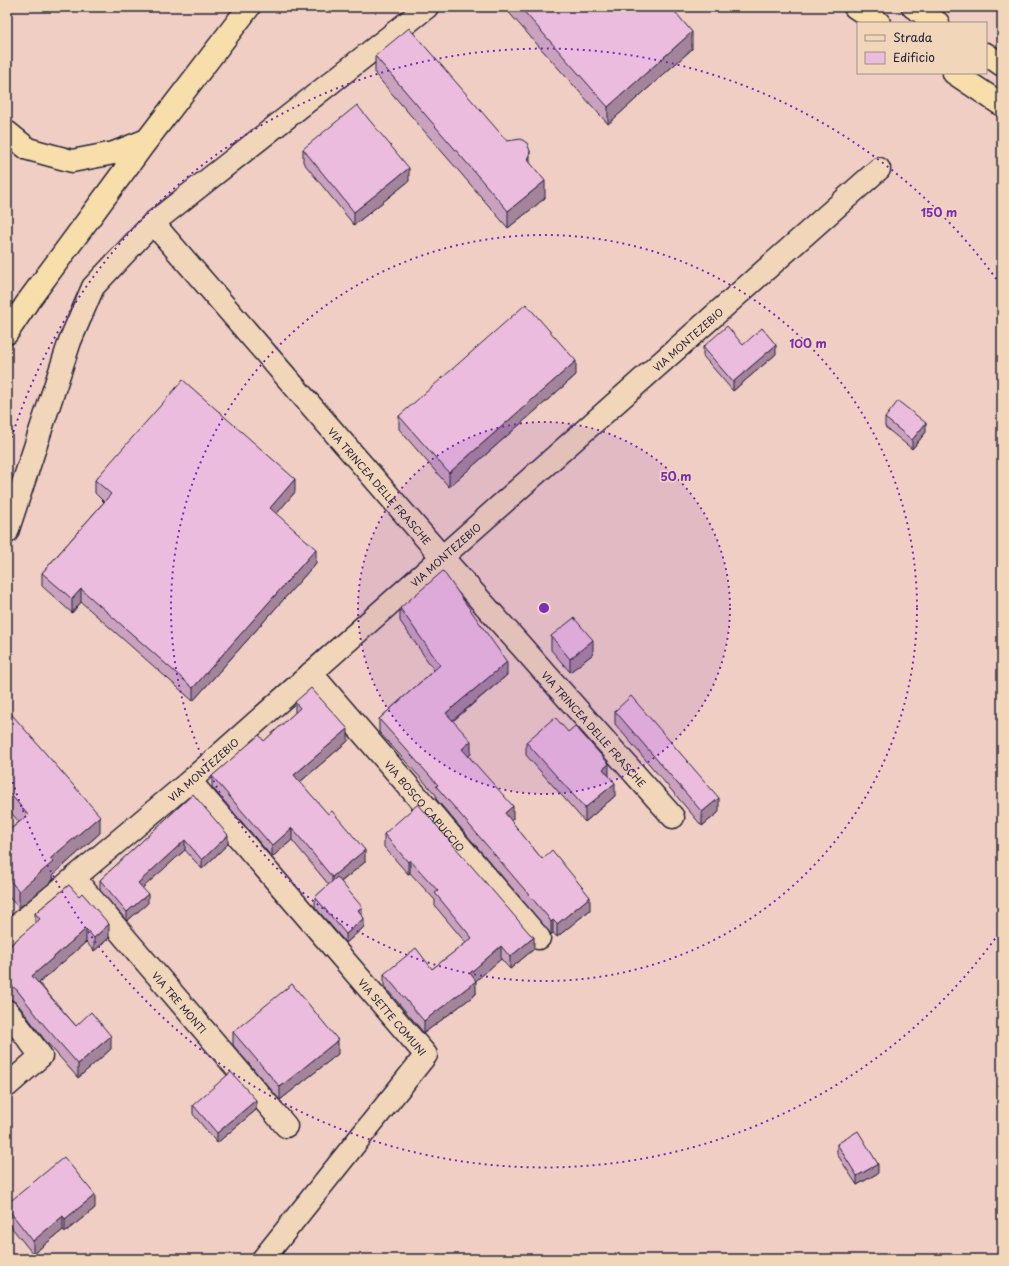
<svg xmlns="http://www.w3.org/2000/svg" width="1009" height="1266" font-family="'Playpen Sans',sans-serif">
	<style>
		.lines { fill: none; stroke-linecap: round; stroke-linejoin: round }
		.minor-casing { stroke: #22223b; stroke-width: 25 }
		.trunk-casing { stroke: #22223b; stroke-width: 25 }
		.minor { stroke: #f2d6b9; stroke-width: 22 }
		.trunk { stroke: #f8deab; stroke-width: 22 }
		.wall { fill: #caa2bf; stroke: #22223b }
		.shaded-wall { fill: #a4849b; stroke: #22223b }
		.building { fill: #ebbcde; stroke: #22223b }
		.ring { fill: none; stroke: #7b2cbf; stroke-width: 2; stroke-dasharray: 2 4 }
		.labels { text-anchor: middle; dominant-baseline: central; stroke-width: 3.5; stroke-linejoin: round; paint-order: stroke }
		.street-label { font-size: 10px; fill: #22223b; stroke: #f2d6b9 }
		.centre { fill: #7b2cbf; stroke: #f2d6b9; stroke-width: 2 }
		.ring-label { font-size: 12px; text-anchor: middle; font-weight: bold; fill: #7b2cbf; stroke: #f2d6b9; stroke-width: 3.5; stroke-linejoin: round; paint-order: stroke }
	</style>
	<rect width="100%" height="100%" fill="#f0cec4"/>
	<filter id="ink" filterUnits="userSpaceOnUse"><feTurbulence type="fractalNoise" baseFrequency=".025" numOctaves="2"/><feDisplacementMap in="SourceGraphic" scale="8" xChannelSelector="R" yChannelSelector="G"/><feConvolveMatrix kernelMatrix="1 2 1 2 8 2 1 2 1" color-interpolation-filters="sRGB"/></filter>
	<g filter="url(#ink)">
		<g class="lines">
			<defs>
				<g id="minor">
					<path id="s1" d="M153 223 442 557 673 817"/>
					<polyline points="7,532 70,341 93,287 153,223 427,7"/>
					<path id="s2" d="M311 673 539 938"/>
					<path id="s3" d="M190 781 426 1055 263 1259"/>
					<path id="s4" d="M74 878 286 1126"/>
					<path id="s5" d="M7 934 190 781 879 169"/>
					<polyline points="7,1011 41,1056 7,1086"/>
				</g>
				<g id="trunk">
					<polyline points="855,7 879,23"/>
					<polyline points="913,7 938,23"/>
					<polyline points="986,54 1002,65"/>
					<polyline points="954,73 1002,105"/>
					<polyline points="7,132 28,149 72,161 114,153 147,140"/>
					<polyline points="7,333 29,300 147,140 249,7"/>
				</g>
			</defs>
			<!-- minor casing -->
			<use href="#minor" class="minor-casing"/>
			<!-- trunk casing -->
			<use href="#trunk" class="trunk-casing"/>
			<!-- minor -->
			<use href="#minor" class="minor"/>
			<!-- trunk -->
			<use href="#trunk" class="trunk"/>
		</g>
		<!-- wall -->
		<g class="wall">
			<polygon points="504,7 671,7 692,49 608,124"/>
			<polygon points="375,56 507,141 530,163 545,198 508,228 375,74"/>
			<polygon points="303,149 409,181 354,225 303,162"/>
			<polygon points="743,345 776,354 733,391 703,356 703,347"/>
			<polygon points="576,375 449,487 399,429 399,416"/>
			<polygon points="885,418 926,432 912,449 885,427"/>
			<polygon points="95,480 295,492 276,514 316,563 193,701 81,602 72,613 42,586 42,573 104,502 95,493"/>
			<polygon points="400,608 507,675 453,721 471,754 469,756 513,819 511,821 542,859 590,910 557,937 553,933 551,935 548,930 436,799 436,795 379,732 379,719 434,670 400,621"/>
			<polygon points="551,636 593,654 570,672 551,650"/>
			<polygon points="295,702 348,741 300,782 365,862 341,882 362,916 364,927 346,943 315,907 315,897 329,885 292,840 272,857 212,787 212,776 264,741 295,713"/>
			<polygon points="7,709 100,833 53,875 53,880 19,908 7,895 7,832 19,822 7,808"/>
			<polygon points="615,711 719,812 702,826 615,724"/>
			<polygon points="568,732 609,776 615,796 585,822 526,755 526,742"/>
			<polygon points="193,794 228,844 202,869 185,850 142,888 148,903 127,921 100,890 100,880"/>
			<polygon points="384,834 534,949 510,969 501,959 475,981 476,994 424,1033 384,986 384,974 432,969 466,943 435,906 435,900 410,873 408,874 384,847"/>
			<polygon points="69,885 109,938 94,951 86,942 39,983 76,1026 111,1049 78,1078 44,1039 17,1003 12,1000 8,999 7,997 7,948 35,924 35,913"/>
			<polygon points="233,1032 338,1054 280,1100 233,1045"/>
			<polygon points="193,1105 256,1110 217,1143 193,1114"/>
			<polygon points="837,1144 878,1173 857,1185 837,1154"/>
			<polygon points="7,1204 95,1208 65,1232 63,1230 33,1254 7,1222"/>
		</g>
		<!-- shaded-wall -->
		<g class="shaded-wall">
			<polygon points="692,32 692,49 608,124 608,107"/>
			<polygon points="530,151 530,168 528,160"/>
			<polygon points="409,168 409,181 354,225 354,212"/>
			<polygon points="545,181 545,198 508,228 508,211"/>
			<polygon points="776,345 776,354 733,391 733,382"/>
			<polygon points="576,361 576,375 449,487 449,473"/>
			<polygon points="926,423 926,432 912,449 912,440"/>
			<polygon points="295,479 295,492 270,522 270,508"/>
			<polygon points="316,549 316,563 193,701 193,688"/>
			<polygon points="81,589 81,602 72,613 72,599"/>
			<polygon points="593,640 593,654 570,672 570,659"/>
			<polygon points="507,662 507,675 446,726 446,713"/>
			<polygon points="348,729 348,741 294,787 294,775"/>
			<polygon points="471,741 471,754 462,762 462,749"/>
			<polygon points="609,764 609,777 603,769"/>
			<polygon points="615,783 615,796 585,822 585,808"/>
			<polygon points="719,798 719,812 702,826 702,812"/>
			<polygon points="513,806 513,819 505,826 505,813"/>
			<polygon points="100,816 100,833 53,875 53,880 19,908 19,891 50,859"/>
			<polygon points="292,828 292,840 272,857 272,846"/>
			<polygon points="228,835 228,844 202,869 202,860"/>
			<polygon points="185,840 185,850 138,892 138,883"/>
			<polygon points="365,850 365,862 332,889 332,877"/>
			<polygon points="410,860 410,873 408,874 408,862"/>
			<polygon points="148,894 148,903 127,921 127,912"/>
			<polygon points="590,897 590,910 557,937 557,924"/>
			<polygon points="362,907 362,916 358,910"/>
			<polygon points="364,918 364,927 346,943 346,934"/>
			<polygon points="553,920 553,933 551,935 551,922"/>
			<polygon points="109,924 109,938 94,951 94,938"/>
			<polygon points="86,929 86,942 32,989 32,976"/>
			<polygon points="534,937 534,949 510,969 510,957"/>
			<polygon points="501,946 501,959 470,986 470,973"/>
			<polygon points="476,981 476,994 424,1033 424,1021"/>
			<polygon points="111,1036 111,1049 78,1078 78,1064"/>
			<polygon points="338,1040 338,1054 280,1100 280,1087"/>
			<polygon points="256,1100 256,1110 217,1143 217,1133"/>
			<polygon points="878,1164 878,1173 857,1185 857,1176"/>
			<polygon points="95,1195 95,1208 65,1232 65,1219"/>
			<polygon points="63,1216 63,1230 33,1254 33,1241"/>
		</g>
		<!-- building -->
		<g class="building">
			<polygon points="520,7 671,7 692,32 608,107"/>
			<polygon points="409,28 507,141 521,139 527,143 530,151 528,160 545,181 508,211 375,56"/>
			<polygon points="357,105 409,168 354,212 303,149"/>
			<polygon points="526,304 576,361 449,473 399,416"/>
			<polygon points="727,326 743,345 762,328 776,345 733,382 703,347"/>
			<polygon points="183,380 295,479 270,508 316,549 193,688 81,589 72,599 42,573 111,494 95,480"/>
			<polygon points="898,401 926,423 912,440 885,418"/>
			<polygon points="443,571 507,662 446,713 471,741 462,749 513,806 505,813 542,859 552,850 590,897 557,924 553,920 551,922 548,917 436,786 438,785 379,719 440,665 400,608"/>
			<polygon points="574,618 593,640 570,659 551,636"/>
			<polygon points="311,688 348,729 294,775 328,814 332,811 365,850 332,877 292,828 272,846 212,776 259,735 264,741 300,708 295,702"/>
			<polygon points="631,696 719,798 702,812 615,711"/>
			<polygon points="7,709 100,816 50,859 53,862 19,891 7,877 7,832 28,815 7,790"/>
			<polygon points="555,717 568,732 575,726 609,764 603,769 615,783 585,808 526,742"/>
			<polygon points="193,794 228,835 202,860 185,840 138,883 148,894 127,912 100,880"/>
			<polygon points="418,804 530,934 534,937 510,957 501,946 470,973 476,981 424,1021 384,974 416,948 432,969 472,938 435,893 438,891 410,860 408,862 384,834"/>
			<polygon points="337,877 362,907 358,910 364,918 346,934 315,897"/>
			<polygon points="69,885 79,896 82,893 109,924 94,938 86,929 32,976 76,1026 91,1012 111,1036 78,1064 44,1025 17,990 12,986 8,985 7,984 7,948 40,919 35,913"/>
			<polygon points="292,984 338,1040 280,1087 233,1032"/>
			<polygon points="231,1072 256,1100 217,1133 193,1105"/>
			<polygon points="858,1131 878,1164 857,1176 837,1144"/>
			<polygon points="64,1157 95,1195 65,1219 63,1216 33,1241 7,1208 7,1204"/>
		</g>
	</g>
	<!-- distance rings -->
	<circle cx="544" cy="608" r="186" fill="#7b2cbf" fill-opacity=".12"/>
	<g class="ring">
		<circle cx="544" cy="608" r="186"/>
		<circle cx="544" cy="608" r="373"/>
		<path d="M1002 929A559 559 0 0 1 8 767M8 449A559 559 0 0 1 1002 287"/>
	</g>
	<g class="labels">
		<!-- street labels -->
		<g class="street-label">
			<text stroke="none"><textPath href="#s5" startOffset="904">VIA MONTEZEBIO</textPath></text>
			<text stroke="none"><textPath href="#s1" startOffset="347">VIA TRINCEA DELLE FRASCHE</textPath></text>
			<text stroke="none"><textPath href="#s5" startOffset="580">VIA MONTEZEBIO</textPath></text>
			<text stroke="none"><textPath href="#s1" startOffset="671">VIA TRINCEA DELLE FRASCHE</textPath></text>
			<text stroke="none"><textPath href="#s5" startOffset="256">VIA MONTEZEBIO</textPath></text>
			<text stroke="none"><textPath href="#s2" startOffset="175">VIA BOSCO CAPUCCIO</textPath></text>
			<text stroke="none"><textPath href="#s4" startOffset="163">VIA TRE MONTI</textPath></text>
			<text stroke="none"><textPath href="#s3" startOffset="311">VIA SETTE COMUNI</textPath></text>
		</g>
	</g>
	<circle cx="544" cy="608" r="6" class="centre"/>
	<g class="ring-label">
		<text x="939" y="217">150 m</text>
		<text x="808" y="348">100 m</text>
		<text x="676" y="481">50 m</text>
	</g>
	<!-- margin -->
	<rect width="1009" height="1266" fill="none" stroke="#f2d6b9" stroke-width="24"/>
	<rect x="12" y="12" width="985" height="1242" fill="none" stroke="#22223b" stroke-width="1.5" filter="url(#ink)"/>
	<!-- legend -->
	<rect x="857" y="22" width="130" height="52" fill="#f2d6b9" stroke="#9f8e87"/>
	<rect x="865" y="35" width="20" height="6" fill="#f2d6b9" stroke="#9f8e87"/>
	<text x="893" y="42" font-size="12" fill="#22223b">Strada</text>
	<rect x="865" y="52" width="20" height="12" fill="#ebbcde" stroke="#9f8e87"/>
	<text x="893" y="62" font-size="12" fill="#22223b">Edificio</text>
</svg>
